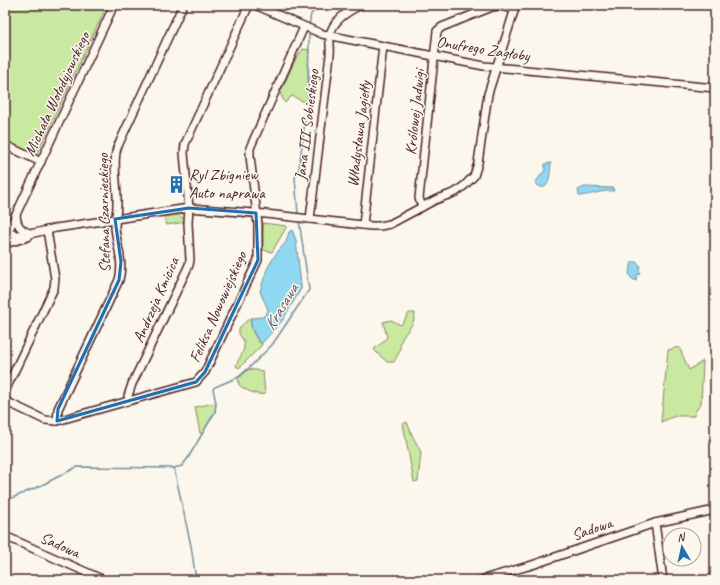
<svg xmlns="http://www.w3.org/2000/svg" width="720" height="585" font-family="Caveat,sans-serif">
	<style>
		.green { fill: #c9e8a0; stroke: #8a8466 }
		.water { fill: #90d8f1; stroke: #748ea2 }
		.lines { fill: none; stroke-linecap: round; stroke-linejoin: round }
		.stream { stroke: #748ea2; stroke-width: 1.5 }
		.minor-casing { stroke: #4a1f2b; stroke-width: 10 }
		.minor { stroke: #fbf7ec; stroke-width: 7 }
		.marked { fill: none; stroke: #1f6fb2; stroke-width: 3; stroke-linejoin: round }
		.labels { text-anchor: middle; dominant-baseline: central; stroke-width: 3; stroke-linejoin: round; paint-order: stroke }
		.street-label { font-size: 16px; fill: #4a1f2b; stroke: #fbf7ec }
		.poi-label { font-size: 16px; fill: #4a1f2b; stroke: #fbf7ec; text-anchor: start }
		.water-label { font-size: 17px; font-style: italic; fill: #5f5666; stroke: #fbf7ec }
	</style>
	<rect width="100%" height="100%" fill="#fbf7ec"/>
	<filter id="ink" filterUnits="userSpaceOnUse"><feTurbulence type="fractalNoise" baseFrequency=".025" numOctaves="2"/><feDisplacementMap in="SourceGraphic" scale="8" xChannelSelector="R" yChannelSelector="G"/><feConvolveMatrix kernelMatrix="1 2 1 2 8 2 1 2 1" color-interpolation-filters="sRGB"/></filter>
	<g filter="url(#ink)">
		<!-- green -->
		<g class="green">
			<polygon points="7,5 107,5 36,156 5,141 5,10"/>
			<polygon points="303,49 309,50 308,75 313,81 310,102 302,101 292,96 285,103 280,93 296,58"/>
			<polygon points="179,215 185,220 185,222 167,225 164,217"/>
			<polygon points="263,223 287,226 272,252 263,250"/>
			<path d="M409 313H415C415 326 405 331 401 341 399 346 401 343 400 348 400 352 396 358 394 362H387L376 352 374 349 383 342 387 337 383 322 391 320 401 325Z"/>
			<path d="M251 318C250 328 254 336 260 343H262L261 346 239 368 236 366C238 358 244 354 244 346 245 342 243 340 241 337 234 329 245 322 251 318Z"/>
			<polygon points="679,347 689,370 703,361 701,404 695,412 694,416 675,416 661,422 668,350"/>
			<path d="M247 369 263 371 265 394C257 396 245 390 239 385L238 377Z"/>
			<polygon points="216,403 215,412 202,434 200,433 195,407"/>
			<polygon points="407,422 412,435 421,452 418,481 414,482 403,424"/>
		</g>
		<!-- water -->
		<g class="water">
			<path d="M551 163C550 173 550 197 535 183L545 170V164Z"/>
			<path d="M584 187 613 188 614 191C602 190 591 195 579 196L578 190Z"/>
			<path d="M292 230 296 240 301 285V289L282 321 262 343H260C255 335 250 328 251 318L263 317 268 311C267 304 262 299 260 291L267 269 275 255 286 242 289 232Z"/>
			<polygon points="632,262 636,262 640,265 639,270 640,273 637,275 636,281 631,278 629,273"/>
		</g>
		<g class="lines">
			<!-- stream -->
			<g class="stream">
				<polyline points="309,26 311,14 321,5"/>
				<polyline points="298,214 295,178 299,168 308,98 309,32"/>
				<polyline points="174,468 191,546 196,580"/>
				<polyline points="5,501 40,486 77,467 174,468 182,466 188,458 215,412 216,403 213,389 215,387 241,376 272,345 309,290 299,220"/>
			</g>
			<defs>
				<g id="minor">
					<polyline points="255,5 322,34 484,66 715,88"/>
					<polyline points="5,145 41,162"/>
					<polyline points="422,207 419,198 437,31 442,27 492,7 500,6 514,9"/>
					<path d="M16 215C17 225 20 230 30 233"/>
					<path d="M310 219 330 55C331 48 329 42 330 35 333 20 348 11 361 5"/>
					<polyline points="363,225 383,46"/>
					<polyline points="7,233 18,235 30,234 56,228 189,208 266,214 371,226 380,226 390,224 435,200 456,192 465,185 474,176 478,163 488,94 516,5"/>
					<polyline points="5,238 114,5"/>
					<polyline points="5,244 28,237"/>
					<polyline points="5,391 54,288 55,279 47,230"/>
					<polyline points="129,400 128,396 132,384 189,265 190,260 188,223 189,208 184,153 185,144 249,5"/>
					<polyline points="5,401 45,420 57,421 196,382 205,372 258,260 258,224 250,156 250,148 304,27"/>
					<path d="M57 421 58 409 119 280C124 262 117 247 115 228 115 220 117 212 117 204 118 186 112 165 117 148L183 5"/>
					<polyline points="655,523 663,580"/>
					<polyline points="5,536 104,580"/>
					<polyline points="480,580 532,565 655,523 715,510"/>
				</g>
			</defs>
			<!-- minor casing -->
			<use href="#minor" class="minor-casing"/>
			<!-- minor -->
			<use href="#minor" class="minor"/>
		</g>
	</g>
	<!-- marked area -->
	<path class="marked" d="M189 208 256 213 258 260 205 372 196 382 57 421 58 409 119 280 121 262 115 219Z"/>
	<!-- icons -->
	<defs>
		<symbol id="building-bare" viewBox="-9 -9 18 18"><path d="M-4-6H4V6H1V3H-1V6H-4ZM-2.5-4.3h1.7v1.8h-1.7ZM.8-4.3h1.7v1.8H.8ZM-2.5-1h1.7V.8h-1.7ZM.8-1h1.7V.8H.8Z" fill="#1f6fb2" stroke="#fbf7ec" stroke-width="2.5" paint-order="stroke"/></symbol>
	</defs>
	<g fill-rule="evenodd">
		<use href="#building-bare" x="164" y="172" width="25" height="25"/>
	</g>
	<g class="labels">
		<!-- street labels -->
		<g class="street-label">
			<text transform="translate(483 49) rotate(9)">Onufrego Zagłoby</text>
			<text transform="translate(57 94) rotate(-65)">Michała Wołodyjowskiego</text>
			<text transform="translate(415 112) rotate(-84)">Królowej Jadwigi</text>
			<text transform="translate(307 125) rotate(-83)">Jana III Sobieskiego</text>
			<text transform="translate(359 134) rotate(-83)">Władysława Jagiełły</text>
			<text transform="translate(104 213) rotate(-91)">Stefana Czarnieckiego</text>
			<text transform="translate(156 300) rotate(-66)">Andrzeja Kmicica</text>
			<text transform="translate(218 307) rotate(-66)">Feliksa Nowowiejskiego</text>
			<text transform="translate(592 529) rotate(-19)">Sadowa</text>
			<text transform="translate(60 545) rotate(24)">Sadowa</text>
		</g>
		<!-- poi labels -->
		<g class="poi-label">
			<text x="189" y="175">Ryl Zbigniew<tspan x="189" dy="18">Auto naprawa</tspan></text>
		</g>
		<!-- water labels -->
		<g class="water-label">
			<text transform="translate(281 307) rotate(-59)">Krasawa</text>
		</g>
	</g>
	<!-- margin -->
	<rect width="720" height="585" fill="none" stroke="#fbf7ec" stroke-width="20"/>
	<rect x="10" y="10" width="700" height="565" fill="none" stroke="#4a1f2b" stroke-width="1.5" filter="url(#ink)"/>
	<!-- north arrow -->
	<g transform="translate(682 547) rotate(351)"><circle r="19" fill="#fbf7ec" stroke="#b4a19f"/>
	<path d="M0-3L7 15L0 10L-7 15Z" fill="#1f6fb2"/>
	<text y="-6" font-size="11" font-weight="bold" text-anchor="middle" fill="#4a1f2b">N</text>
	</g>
</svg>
